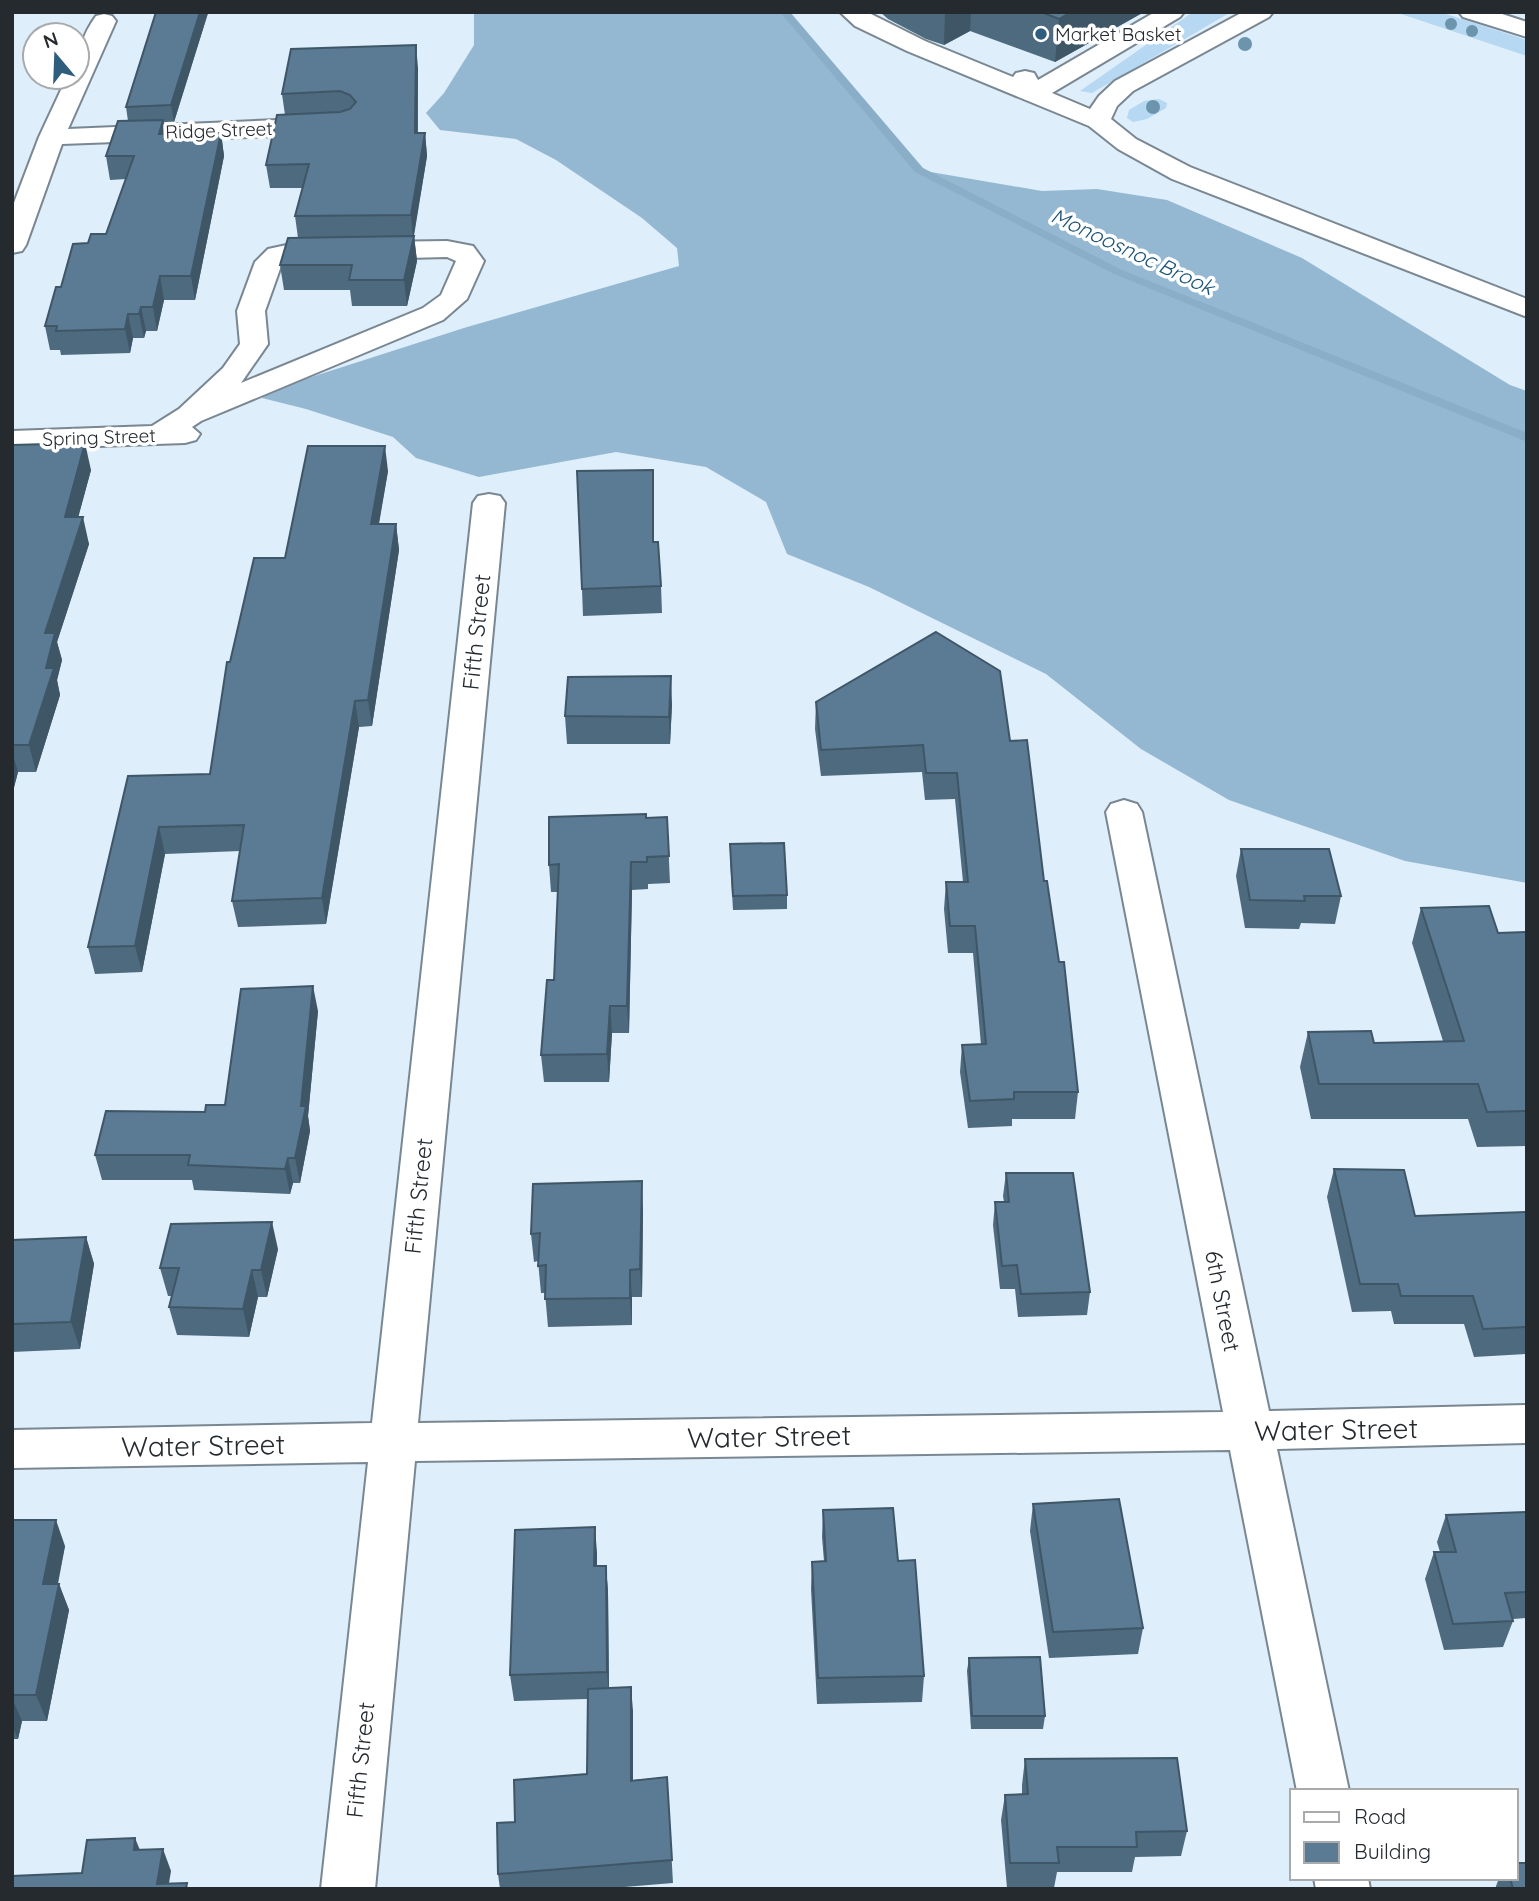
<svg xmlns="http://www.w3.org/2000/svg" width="1539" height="1901" font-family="Quicksand,sans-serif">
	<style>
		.green { fill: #b6d8f2 }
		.forest { fill: #95b8d2 }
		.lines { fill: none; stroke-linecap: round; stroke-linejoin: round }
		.stream { fill: #8baec8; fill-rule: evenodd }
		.minor-casing { stroke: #798792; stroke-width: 4 }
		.minor { fill: #fff; fill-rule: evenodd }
		.tree { fill: #6c94ad }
		.wall { fill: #4d6a7e }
		.shaded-wall { fill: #3f5667 }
		.building { fill: #5a7b93; stroke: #3f5667; stroke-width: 2 }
		.poi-dot { fill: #2f5d7d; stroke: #fff; stroke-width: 2.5 }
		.labels { text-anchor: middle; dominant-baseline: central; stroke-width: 7; stroke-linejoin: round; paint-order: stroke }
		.far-poi-label { font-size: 19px; fill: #252a2f; stroke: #fff; text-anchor: start }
		.far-street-label { font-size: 19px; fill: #252a2f; stroke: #fff }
		.far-water-label { font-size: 21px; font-style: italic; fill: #185276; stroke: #fff }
		.street-label { font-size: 23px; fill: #252a2f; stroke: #fff }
		.near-street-label { font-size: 28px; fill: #252a2f; stroke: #fff }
	</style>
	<rect width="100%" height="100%" fill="#deeefa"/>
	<!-- green -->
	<g class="green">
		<polygon points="1193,12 1231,12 1092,93 1080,91"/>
		<polygon points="1395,12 1440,12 1527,40 1527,56"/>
		<polygon points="1159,99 1167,103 1166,108 1147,119 1133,122 1127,118 1129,110 1144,101"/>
	</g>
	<!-- forest -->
	<polygon class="forest" points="474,12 785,12 919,170 1042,191 1097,189 1167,200 1302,258 1510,385 1527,391 1527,883 1405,861 1229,800 1141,749 1046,674 869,587 787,554 766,502 706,467 616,452 479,477 416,458 393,437 306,409 262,398 274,389 467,327 679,266 677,248 642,218 556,160 516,139 440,130 426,113 444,93 474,45"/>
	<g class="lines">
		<!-- stream -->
		<polygon class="stream" points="780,12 790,12 923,168 1122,270 1527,433 1527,442 1114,274 915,172"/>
		<defs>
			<g id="minor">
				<polygon points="840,12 867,12 925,41 1013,77 1016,73 1025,71 1034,73 1038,80 1155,12 1184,12 1180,17 1052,93 1090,109 1099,96 1115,81 1243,12 1273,12 1269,17 1133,91 1117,106 1111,119 1136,139 1190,167 1527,299 1527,317 1172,179 1118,149 1089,126 907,51 855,26"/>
				<polygon points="1459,12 1496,12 1527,22 1527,37 1463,17"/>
				<path d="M104 14 112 16 116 21 68 129 326 118 335 121 339 126 335 131 326 134 62 144 26 245 22 251 12 253V208L39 137 67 77H77C77 54 82 35 96 16Z"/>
				<path d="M447 241 473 246 484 261 467 299 443 320 201 421 192 427 200 434 196 440 185 443 12 449V431L152 426 179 409 223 368 240 344 237 311 255 262 268 249 296 243ZM447 257 456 261 441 295 423 308 241 383 268 344 265 311 281 266 287 261Z"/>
				<polygon points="489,494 500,496 505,503 418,1423 1223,1412 1106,812 1111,804 1124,800 1137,804 1142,812 1269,1411 1527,1405 1527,1443 1277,1449 1349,1791 1297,1791 1230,1450 415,1461 375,1889 321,1889 368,1462 12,1468 12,1430 372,1423 473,503 478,496"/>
				<polygon points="1314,1878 1368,1878 1370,1889 1316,1889"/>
			</g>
		</defs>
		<!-- minor casing -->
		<use href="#minor" class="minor-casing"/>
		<!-- minor -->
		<use href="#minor" class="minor"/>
	</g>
	<!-- trees -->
	<g class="tree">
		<circle cx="1451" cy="24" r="6"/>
		<circle cx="1472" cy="31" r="6"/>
		<circle cx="1245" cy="44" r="7"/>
		<circle cx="1153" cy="107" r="7"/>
	</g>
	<!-- wall -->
	<g class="wall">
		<polygon points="156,12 208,12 208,13 174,122 164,122 166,134 221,133 224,156 195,300 164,300 157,331 146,331 144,338 133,338 130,353 61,355 60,350 50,350 45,326 61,287 88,243 106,234 126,179 110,180 106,156 128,121 126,107"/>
		<polygon points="880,12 1144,12 1055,62 970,31 944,45 926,39 888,19"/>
		<polygon points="418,68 418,133 425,133 427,156 414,236 417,261 407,306 352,306 350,290 284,290 280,265 298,238 295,216 303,188 270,188 266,165 285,115 282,94"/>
		<polygon points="12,445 91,470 78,517 89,544 57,642 62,660 57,680 60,695 36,772 18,772 12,795"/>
		<polygon points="388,471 379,524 396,524 399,550 372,726 359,727 326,924 238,927 232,901 240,851 165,854 142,972 95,974 88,947 128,776 210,774 230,662 285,558"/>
		<polygon points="654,496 654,542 661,586 662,613 583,616 582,589"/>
		<polygon points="816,702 1010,741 1044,881 1078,1092 1075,1119 1012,1119 1012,1126 968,1128 960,1072 962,1045 981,1045 973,953 948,953 944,909 946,882 963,882 955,799 925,800 922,772 821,776 815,729"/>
		<polygon points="672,704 670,744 567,744 565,716"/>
		<polygon points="667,817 670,883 648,884 648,889 632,890 629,1033 612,1033 609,1082 544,1082 541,1055 554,980 558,892 551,892 549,865 646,818"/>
		<polygon points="1241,849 1341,896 1335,924 1301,923 1299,929 1245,928 1236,876"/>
		<polygon points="730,858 787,895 787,909 733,910"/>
		<polygon points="1421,908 1498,933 1527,932 1527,1146 1477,1147 1468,1119 1311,1119 1300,1067 1308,1032 1374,1043 1443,1041 1412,943"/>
		<polygon points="318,1011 308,1116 310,1131 300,1183 293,1183 290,1194 194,1190 192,1180 102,1180 95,1155 205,1112 225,1105"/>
		<polygon points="1334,1169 1415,1216 1527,1212 1527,1354 1474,1357 1464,1324 1394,1324 1391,1311 1352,1312 1327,1197"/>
		<polygon points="1006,1173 1090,1292 1087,1315 1018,1317 1015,1289 1000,1289 993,1225 995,1202 1004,1202 1003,1196"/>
		<polygon points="643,1209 642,1297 632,1297 632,1325 548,1327 545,1293 541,1293 538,1261 534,1262 531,1234"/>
		<polygon points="86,1237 94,1264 80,1349 12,1352 12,1240"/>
		<polygon points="278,1249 267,1297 258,1297 249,1337 177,1335 169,1307 172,1296 168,1296 160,1268"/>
		<polygon points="1033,1504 1143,1628 1138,1654 1049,1658 1030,1531"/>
		<polygon points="823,1510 898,1561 924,1676 922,1702 817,1704 811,1589 812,1562 824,1561 822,1537"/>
		<polygon points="1527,1512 1527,1618 1513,1619 1513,1621 1503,1647 1444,1650 1425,1579 1434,1552 1440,1552 1437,1542 1446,1515"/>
		<polygon points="12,1520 65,1546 58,1584 59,1584 69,1610 47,1721 22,1721 18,1739 12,1739"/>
		<polygon points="595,1527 597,1566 606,1566 608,1592 609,1688 633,1711 633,1780 667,1777 673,1883 600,1889 500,1889 498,1874 515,1822 587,1774 587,1699 514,1701 510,1675"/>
		<polygon points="969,1658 1045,1716 1043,1729 971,1729 967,1671"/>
		<polygon points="1025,1759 1187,1831 1181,1856 1135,1857 1132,1872 1057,1872 1054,1888 1007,1888 1001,1820 1005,1795 1022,1794 1022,1785"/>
		<polygon points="1499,1878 1516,1878 1527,1889 1495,1889"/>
	</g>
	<!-- shaded-wall -->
	<g class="shaded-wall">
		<polygon points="200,12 208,12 208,13 174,122 171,105"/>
		<polygon points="945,12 971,12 970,31 944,45"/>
		<polygon points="1071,12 1144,12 1055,62 1059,19"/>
		<polygon points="416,45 418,68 417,156 415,133"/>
		<polygon points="163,120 167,143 159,134"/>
		<polygon points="221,133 224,156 195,300 191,276"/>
		<polygon points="425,133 427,156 413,239 411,215"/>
		<polygon points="414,236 417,261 407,306 404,280"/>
		<polygon points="160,276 164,300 157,331 153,307"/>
		<polygon points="141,307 146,331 144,338 139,314"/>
		<polygon points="128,314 133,338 130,353 125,329"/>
		<polygon points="85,443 91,470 71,544 65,517"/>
		<polygon points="385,446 388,471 374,550 371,524"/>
		<polygon points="653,470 654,496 654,569 653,542"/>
		<polygon points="83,517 89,544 57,642 62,660 57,680 60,695 36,772 29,745 46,668 45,633"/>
		<polygon points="396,524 399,550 372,726 368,700"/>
		<polygon points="671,676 672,704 670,744 669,717"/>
		<polygon points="355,701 359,727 326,924 322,898"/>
		<polygon points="12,751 18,772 12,795"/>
		<polygon points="159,827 165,854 142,972 135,946"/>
		<polygon points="631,862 632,890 629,1033 627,1006"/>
		<polygon points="313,986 318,1011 308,1116 310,1131 300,1183 295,1158"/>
		<polygon points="610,1006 612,1033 609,1082 607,1054"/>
		<polygon points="288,1158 293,1183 290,1194 285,1169"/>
		<polygon points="642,1181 643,1209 642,1297 640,1269"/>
		<polygon points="272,1222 278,1249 267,1297 261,1270"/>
		<polygon points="86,1237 94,1264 80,1349 71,1322"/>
		<polygon points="252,1270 258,1297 249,1337 243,1309"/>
		<polygon points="630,1270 632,1297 632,1325 630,1298"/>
		<polygon points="56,1520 65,1546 52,1610 43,1584"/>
		<polygon points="595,1527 597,1553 597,1593 594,1566"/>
		<polygon points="606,1566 608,1592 609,1698 607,1672"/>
		<polygon points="59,1584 69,1610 47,1721 36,1695"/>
		<polygon points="631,1687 633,1711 633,1804 631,1781"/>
		<polygon points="12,1698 22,1721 18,1739 12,1725"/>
		<polygon points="135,1838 144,1860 134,1850"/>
		<polygon points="163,1849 171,1871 168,1889 157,1884"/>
	</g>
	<!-- building -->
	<g class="building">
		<polygon points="156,12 200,12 171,105 126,107"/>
		<polygon points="1041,12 1071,12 1059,19"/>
		<polygon points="416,45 415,133 425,133 411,215 295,216 309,164 266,165 277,115 340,112 350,109 356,102 350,95 340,91 282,94 291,49"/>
		<polygon points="163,120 159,134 221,133 191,276 160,276 153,307 141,307 139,314 128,314 125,329 56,331 57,326 45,326 56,287 61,287 73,244 88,243 91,234 106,234 134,156 106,156 118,121"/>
		<polygon points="414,236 404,280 349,280 352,265 280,265 288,238"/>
		<polygon points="85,443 65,517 83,517 45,633 55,633 46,668 54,668 29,745 12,745 12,445"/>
		<polygon points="308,446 385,446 371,524 396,524 368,700 355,701 322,898 232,901 244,825 159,827 135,946 88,947 128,776 210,774 227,662 230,662 254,558 285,558"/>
		<polygon points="653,470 653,542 658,542 661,586 582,589 577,471"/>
		<polygon points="936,632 1000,671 1010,741 1027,740 1044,881 1047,881 1059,962 1064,962 1078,1092 1014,1092 1014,1099 970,1101 962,1045 986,1044 975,926 950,926 946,882 968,882 957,773 926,773 923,745 821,750 816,702"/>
		<polygon points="671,676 669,717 565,716 568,677"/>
		<polygon points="646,814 646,818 667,817 669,856 647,857 647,862 631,862 627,1006 610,1006 607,1054 541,1055 547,980 554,980 559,864 549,865 549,817"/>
		<polygon points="784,843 787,895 733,896 730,844"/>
		<polygon points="1241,849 1329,849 1341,896 1304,896 1305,901 1250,900"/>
		<polygon points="1489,906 1498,933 1527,932 1527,1111 1487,1112 1478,1084 1319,1084 1308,1032 1371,1031 1374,1043 1464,1041 1421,908"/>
		<polygon points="313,986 301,1106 306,1106 295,1158 288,1158 285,1169 188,1165 190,1155 95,1155 106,1111 205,1112 206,1105 225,1105 241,989"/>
		<polygon points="1334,1169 1404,1170 1415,1216 1527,1212 1527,1327 1483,1329 1473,1296 1401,1296 1398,1284 1360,1284"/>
		<polygon points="1006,1173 1073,1173 1090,1292 1021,1294 1017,1265 1002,1266 995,1202 1009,1202"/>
		<polygon points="642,1181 640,1269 630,1270 630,1298 545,1299 546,1265 538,1266 540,1233 531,1234 533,1184"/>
		<polygon points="272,1222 261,1270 252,1270 243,1309 169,1307 179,1268 160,1268 171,1224"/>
		<polygon points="86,1237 71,1322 12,1324 12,1240"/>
		<polygon points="1119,1499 1143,1628 1053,1632 1033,1504"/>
		<polygon points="893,1508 898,1561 915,1560 924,1676 818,1678 812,1562 826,1561 823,1510"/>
		<polygon points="1527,1512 1527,1592 1505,1593 1513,1621 1453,1624 1434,1552 1456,1552 1446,1515"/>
		<polygon points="12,1520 56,1520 43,1584 59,1584 36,1695 12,1695"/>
		<polygon points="595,1527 594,1566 606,1566 607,1672 510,1675 515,1530"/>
		<polygon points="1040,1657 1045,1716 972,1716 969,1658"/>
		<polygon points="631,1687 631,1781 667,1777 672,1860 498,1874 497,1823 515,1822 514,1780 587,1774 588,1689"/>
		<polygon points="1177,1758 1187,1831 1136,1832 1137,1847 1057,1847 1059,1863 1010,1863 1005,1795 1028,1794 1025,1759"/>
		<polygon points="135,1838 134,1850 163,1849 157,1884 187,1883 186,1889 12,1889 12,1876 82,1873 87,1840"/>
		<polygon points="1516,1863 1527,1863 1527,1889 1513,1889 1510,1878 1516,1878"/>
	</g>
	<!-- markers -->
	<circle class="poi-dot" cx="1041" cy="34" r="7"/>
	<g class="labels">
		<!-- far-poi labels -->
		<g class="far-poi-label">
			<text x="1055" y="34">Market Basket</text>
		</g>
		<!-- far-street labels -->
		<g class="far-street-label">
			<text transform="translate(219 130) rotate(-2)">Ridge Street</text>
			<text transform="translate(99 437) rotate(-2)">Spring Street</text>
		</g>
		<!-- far-water labels -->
		<g class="far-water-label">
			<text transform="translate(1133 251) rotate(25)">Monoosnoc Brook</text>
		</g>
		<!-- street labels -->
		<g class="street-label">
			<text transform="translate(476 632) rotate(-84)">Fifth Street</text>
			<text transform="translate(418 1196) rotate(-84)">Fifth Street</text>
			<text transform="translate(1223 1301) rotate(79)">6th Street</text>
			<text transform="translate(360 1760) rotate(-84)">Fifth Street</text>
		</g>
		<!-- near-street labels -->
		<g class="near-street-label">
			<text transform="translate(1336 1429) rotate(-1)">Water Street</text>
			<text transform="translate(769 1436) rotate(-1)">Water Street</text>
			<text transform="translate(203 1445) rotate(-1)">Water Street</text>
		</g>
	</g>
	<!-- border -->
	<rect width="1539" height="1901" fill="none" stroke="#252a2f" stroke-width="28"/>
	<!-- legend -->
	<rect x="1290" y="1789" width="228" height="91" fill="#ffffff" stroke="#a8aaac" stroke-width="2"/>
	<rect x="1304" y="1812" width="35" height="10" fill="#ffffff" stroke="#a8aaac" stroke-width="2"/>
	<text x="1354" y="1824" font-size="21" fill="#252a2f">Road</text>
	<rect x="1304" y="1842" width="35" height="21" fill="#5a7b93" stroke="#a8aaac" stroke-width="2"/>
	<text x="1354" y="1859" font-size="21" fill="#252a2f">Building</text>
	<!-- north arrow -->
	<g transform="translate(56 56) rotate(341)"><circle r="33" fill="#ffffff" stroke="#a8aaac" stroke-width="2"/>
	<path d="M0-5L12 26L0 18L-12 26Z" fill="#2f5d7d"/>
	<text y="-10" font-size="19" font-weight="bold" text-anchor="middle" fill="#252a2f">N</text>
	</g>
</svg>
